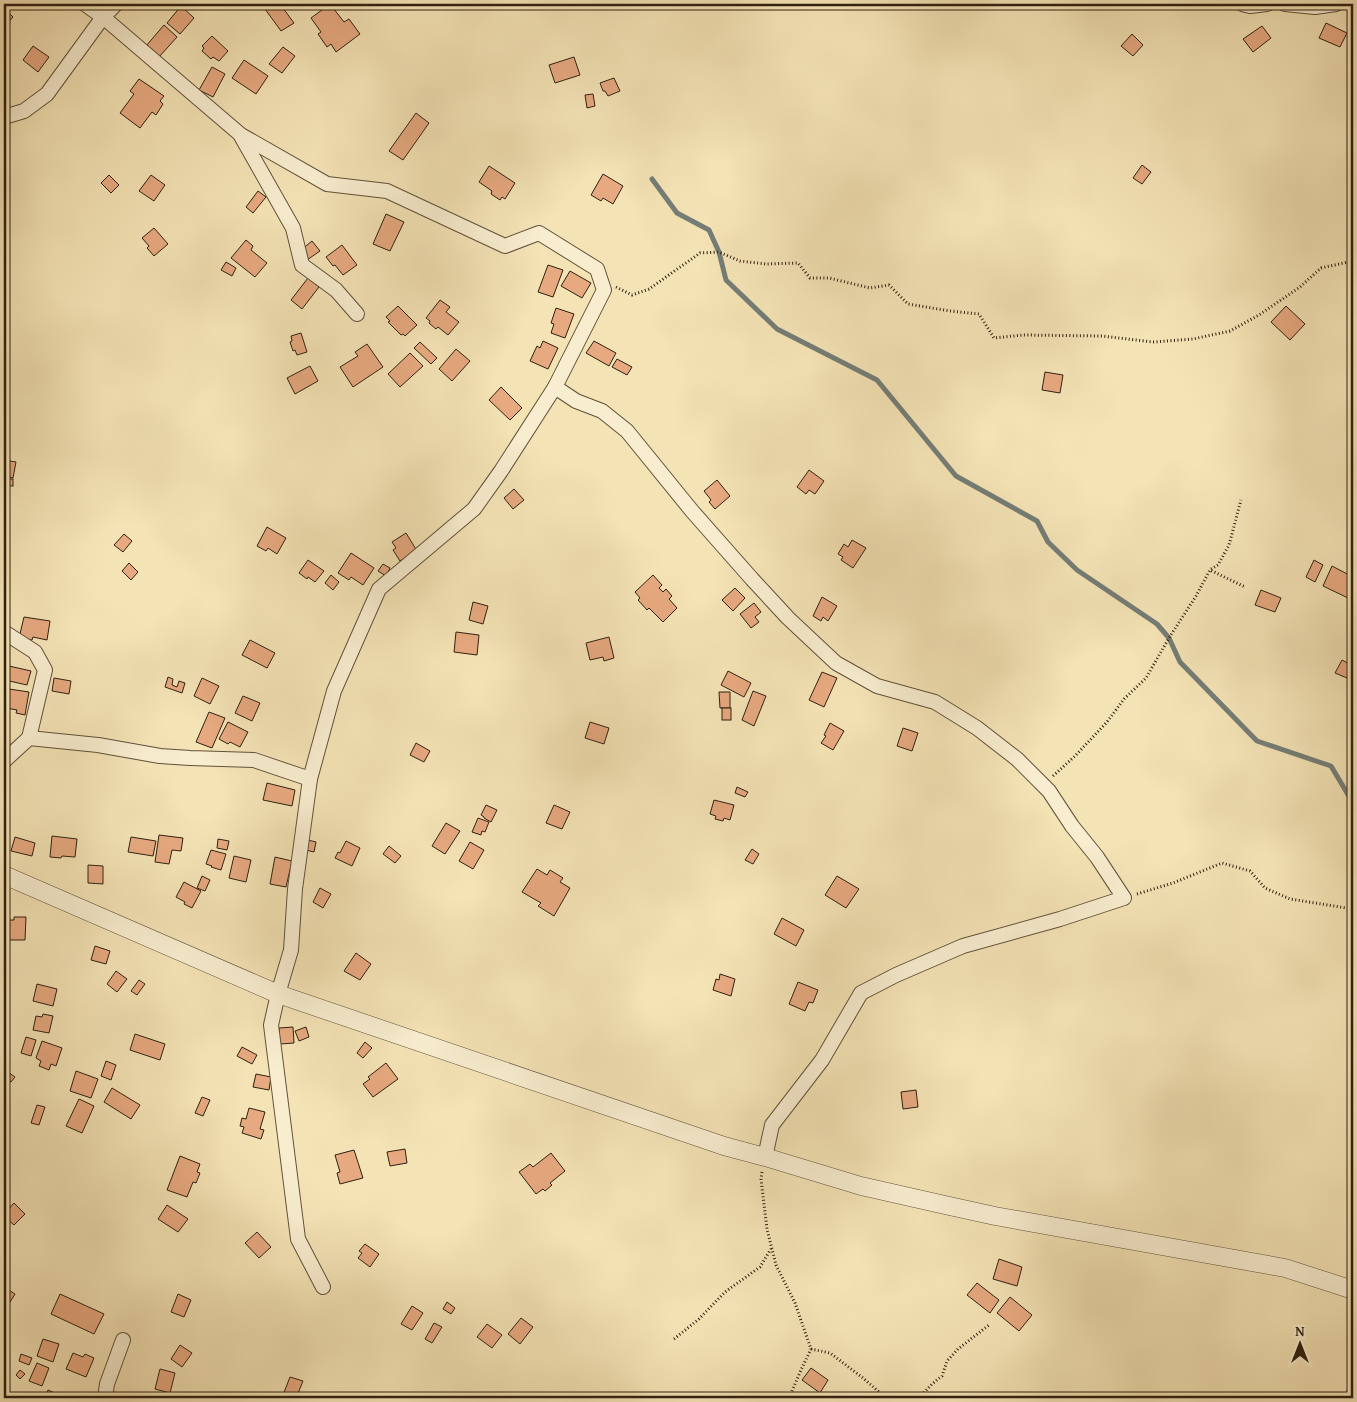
<svg xmlns="http://www.w3.org/2000/svg" width="1357" height="1402" font-family="'Gentium Book Plus',serif">
	<style>
		.lines { fill: none; stroke-linecap: round; stroke-linejoin: round }
		.stream { stroke: #747d76; stroke-width: 5 }
		.building { fill: #e7a980; stroke: #2f2011 }
		.minor-casing { stroke: #60513a; stroke-width: 16 }
		.tertiary-casing { stroke: #60513a; stroke-width: 19 }
		.path { stroke: #2f2011; stroke-width: 3; stroke-dasharray: 1 2.5; stroke-linecap: butt }
		.minor { stroke: #f8edcf; stroke-width: 14 }
		.tertiary { stroke: #f8edcf; stroke-width: 18 }
	</style>
	<rect width="100%" height="100%" fill="#f4e3b5"/>
	<filter id="stains"><feTurbulence type="fractalNoise" baseFrequency=".004" numOctaves="4"/><feColorMatrix values="0 0 0 0 .2 0 0 0 0 .09 0 0 0 0 .02 0 0 0 .5 -.17"/></filter>
	<radialGradient id="worn" r=".72"><stop offset=".6" stop-color="#630" stop-opacity="0"/><stop offset="1" stop-color="#630" stop-opacity=".3"/></radialGradient>
	<g class="lines">
		<!-- stream -->
		<polyline class="stream" points="652,179 677,213 709,230 719,252 726,280 777,329 877,380 956,476 1037,521 1048,542 1077,570 1157,624 1169,638 1180,662 1257,741 1331,766 1353,803"/>
	</g>
	<!-- building -->
	<g class="building">
		<polygon points="272,4 280,4 294,23 281,31 265,9"/>
		<polygon points="330,4 344,22 349,19 360,34 336,52 331,44 327,47 318,34 321,32 311,18"/>
		<polygon points="181,6 194,18 180,34 167,23"/>
		<polygon points="6,10 13,17 4,27 4,12"/>
		<polygon points="1326,23 1347,33 1340,47 1319,38"/>
		<polygon points="164,25 177,37 159,57 146,46"/>
		<polygon points="1262,26 1271,38 1253,52 1243,39"/>
		<polygon points="1132,34 1143,45 1133,56 1121,46"/>
		<polygon points="212,36 228,51 219,61 213,57 211,59 202,51 204,48 202,46"/>
		<polygon points="33,46 49,57 38,72 23,60"/>
		<polygon points="283,47 295,56 282,73 269,64"/>
		<polygon points="574,57 580,75 555,83 549,65"/>
		<polygon points="244,60 268,76 256,94 232,78"/>
		<polygon points="212,67 225,74 213,97 199,90"/>
		<polygon points="614,78 620,91 608,96 605,91 603,91 600,83"/>
		<polygon points="139,79 164,96 160,101 163,104 156,115 152,112 140,128 120,113 134,94 130,91"/>
		<polygon points="593,94 595,106 587,108 585,95"/>
		<polygon points="416,113 429,123 403,160 389,151"/>
		<polygon points="1142,165 1151,172 1142,184 1133,178"/>
		<polygon points="489,166 515,183 505,199 502,197 500,200 491,194 492,191 479,182"/>
		<polygon points="603,174 623,186 613,204 603,198 601,201 591,195"/>
		<polygon points="109,175 119,185 111,193 101,183"/>
		<polygon points="151,175 165,185 154,201 139,191"/>
		<polygon points="258,191 266,197 253,213 246,207"/>
		<polygon points="386,214 404,222 390,251 373,244"/>
		<polygon points="154,228 168,244 154,256 147,248 149,246 142,238"/>
		<polygon points="246,240 253,246 251,250 267,263 255,277 231,258"/>
		<polygon points="312,241 320,251 307,260 300,251"/>
		<polygon points="342,245 357,265 343,275 335,265 333,266 326,257"/>
		<polygon points="226,262 236,268 232,276 221,270"/>
		<polygon points="548,265 563,270 553,297 538,292"/>
		<polygon points="570,271 591,283 582,298 561,286"/>
		<polygon points="308,278 319,287 302,309 291,300"/>
		<polygon points="440,300 450,307 446,312 459,322 448,335 438,327 436,329 429,323 430,321 426,318"/>
		<polygon points="398,306 417,325 405,336 403,334 401,335 388,322 390,321 386,317"/>
		<polygon points="1286,306 1305,324 1290,340 1271,322"/>
		<polygon points="556,308 574,314 565,338 551,333 554,324 551,323"/>
		<polygon points="301,333 307,352 297,355 295,350 293,351 290,342 292,341 291,336"/>
		<polygon points="543,341 558,348 548,369 530,361 537,346 540,348"/>
		<polygon points="594,341 616,353 609,366 586,353"/>
		<polygon points="420,342 437,358 431,364 414,348"/>
		<polygon points="367,344 383,367 353,387 340,367 358,356 355,352"/>
		<polygon points="456,349 470,361 452,381 439,369"/>
		<polygon points="410,353 423,366 400,387 388,374"/>
		<polygon points="617,359 632,367 627,375 612,367"/>
		<polygon points="310,366 318,381 295,394 287,378"/>
		<polygon points="1045,372 1063,375 1060,393 1042,390"/>
		<polygon points="501,387 522,408 510,420 489,400"/>
		<polygon points="4,460 16,462 13,478 4,476"/>
		<polygon points="809,470 824,481 815,494 809,490 806,494 797,487"/>
		<rect x="4" y="479" width="9" height="7"/>
		<polygon points="717,480 730,496 715,509 709,502 711,500 704,491"/>
		<polygon points="4,487 5,487 5,502 9,502 9,514 4,514"/>
		<polygon points="514,489 524,500 513,509 504,498"/>
		<polygon points="267,527 286,538 277,554 268,548 266,551 257,546"/>
		<polygon points="406,533 417,551 400,561 393,550 396,548 392,542"/>
		<polygon points="124,534 132,541 123,552 114,545"/>
		<polygon points="852,540 866,548 853,568 841,560 843,557 838,554 844,544 848,547"/>
		<polygon points="351,553 374,568 363,585 351,577 349,580 338,573"/>
		<polygon points="308,560 324,571 315,582 308,577 307,579 299,573"/>
		<polygon points="1314,560 1323,565 1315,582 1306,577"/>
		<polygon points="129,563 138,572 131,580 122,571"/>
		<polygon points="383,564 390,568 386,576 378,571"/>
		<polygon points="1332,566 1353,577 1353,588 1348,598 1323,586"/>
		<polygon points="331,575 339,582 333,590 325,583"/>
		<polygon points="653,575 662,585 659,588 663,592 666,589 672,596 669,599 677,608 663,622 649,608 647,610 638,600 640,598 635,592"/>
		<polygon points="735,588 745,598 733,611 722,600"/>
		<polygon points="1261,590 1281,598 1275,612 1255,605"/>
		<polygon points="822,597 837,606 828,621 823,617 821,621 813,616"/>
		<polygon points="473,602 488,606 483,624 469,620"/>
		<polygon points="754,603 761,612 755,617 759,622 751,628 740,614"/>
		<polygon points="24,617 50,621 47,640 33,637 32,640 19,638"/>
		<polygon points="456,632 479,635 477,655 454,652"/>
		<polygon points="609,637 614,658 604,661 603,657 590,660 586,643"/>
		<polygon points="250,640 275,653 267,668 242,655"/>
		<polygon points="1342,660 1353,666 1347,678 1335,673"/>
		<polygon points="9,666 31,671 27,685 5,680"/>
		<polygon points="728,671 751,683 744,697 721,685"/>
		<polygon points="822,672 837,678 824,707 809,700"/>
		<polygon points="168,677 173,679 172,685 177,687 179,681 185,683 182,693 165,687"/>
		<polygon points="54,678 71,681 69,694 52,691"/>
		<polygon points="202,678 219,686 210,704 194,696"/>
		<polygon points="9,689 29,692 25,715 16,713 17,710 6,708"/>
		<polygon points="753,691 766,696 754,726 742,720"/>
		<polygon points="719,692 730,692 730,708 720,708"/>
		<polygon points="243,696 260,703 252,721 235,713"/>
		<rect x="722" y="708" width="9" height="12"/>
		<polygon points="209,712 225,718 212,748 196,742"/>
		<polygon points="228,722 248,732 240,747 230,742 228,744 219,739"/>
		<polygon points="590,722 609,728 604,744 585,738"/>
		<polygon points="830,723 844,731 833,750 821,743 826,736 824,735"/>
		<polygon points="903,728 918,733 912,751 897,746"/>
		<polygon points="416,743 430,751 424,762 410,755"/>
		<polygon points="267,783 295,790 292,806 263,800"/>
		<polygon points="737,787 748,792 745,797 735,793"/>
		<polygon points="714,800 734,805 730,820 724,818 723,821 715,819 716,816 710,814"/>
		<polygon points="486,805 497,810 491,822 484,818 484,817 481,815"/>
		<polygon points="554,805 570,812 562,829 546,823"/>
		<polygon points="478,818 489,822 485,832 482,831 481,835 472,832"/>
		<polygon points="446,823 460,831 445,854 432,846"/>
		<polygon points="159,835 183,838 181,851 172,850 169,864 155,862"/>
		<polygon points="52,836 77,839 75,857 62,856 61,858 50,857"/>
		<polygon points="15,837 35,843 32,856 11,851"/>
		<polygon points="131,837 156,841 153,856 128,852"/>
		<polygon points="218,839 229,841 227,850 217,848"/>
		<polygon points="308,840 316,842 314,852 306,850"/>
		<polygon points="346,841 360,848 352,866 335,858 338,852 340,853"/>
		<polygon points="470,842 484,850 473,869 459,861"/>
		<polygon points="389,846 401,856 395,863 383,854"/>
		<polygon points="752,849 759,854 753,864 745,860"/>
		<polygon points="211,850 226,854 221,870 211,867 212,866 206,864"/>
		<polygon points="234,856 251,860 246,882 229,878"/>
		<polygon points="275,857 292,861 286,887 270,884"/>
		<polygon points="88,865 103,866 103,884 88,883"/>
		<polygon points="537,869 547,875 550,870 563,878 560,882 570,888 554,916 538,906 541,903 522,892"/>
		<polygon points="202,876 210,880 205,891 197,888"/>
		<polygon points="837,876 859,889 846,908 825,895"/>
		<polygon points="184,882 201,891 192,908 184,904 185,902 176,897"/>
		<polygon points="320,888 331,894 323,908 313,902"/>
		<polygon points="14,917 26,917 25,940 4,940 4,920 14,920"/>
		<polygon points="782,918 804,930 796,946 774,934"/>
		<polygon points="95,946 110,951 106,964 91,960"/>
		<polygon points="356,953 371,964 360,980 344,971"/>
		<polygon points="116,971 127,979 117,992 107,984"/>
		<polygon points="720,974 735,979 731,996 713,990 716,979 719,980"/>
		<polygon points="139,980 145,984 137,995 131,991"/>
		<polygon points="798,982 818,990 813,1003 809,1002 805,1011 789,1004"/>
		<polygon points="37,984 57,989 53,1006 33,1001"/>
		<polygon points="43,1014 53,1016 49,1033 33,1030 36,1016 42,1017"/>
		<polygon points="293,1027 294,1043 280,1044 279,1028"/>
		<polygon points="306,1027 309,1037 299,1041 295,1031"/>
		<polygon points="135,1034 165,1044 160,1060 130,1050"/>
		<polygon points="26,1037 36,1040 31,1056 21,1053"/>
		<polygon points="42,1041 62,1048 56,1066 51,1064 49,1070 39,1066 41,1061 36,1058"/>
		<polygon points="365,1042 372,1048 363,1058 357,1053"/>
		<polygon points="242,1047 257,1055 252,1064 237,1056"/>
		<polygon points="106,1061 116,1065 111,1080 101,1076"/>
		<polygon points="386,1063 398,1079 373,1097 363,1084 370,1079 368,1077"/>
		<polygon points="76,1071 98,1079 91,1098 70,1091"/>
		<polygon points="8,1072 15,1077 11,1082 4,1078"/>
		<polygon points="256,1074 271,1077 269,1090 253,1087"/>
		<polygon points="112,1088 140,1105 131,1119 104,1102"/>
		<polygon points="916,1090 918,1107 903,1109 901,1092"/>
		<polygon points="202,1097 210,1100 203,1116 195,1113"/>
		<polygon points="79,1099 94,1106 82,1133 66,1126"/>
		<polygon points="37,1105 45,1107 39,1125 31,1123"/>
		<polygon points="249,1108 265,1112 260,1129 264,1130 261,1139 242,1133 244,1127 240,1126 242,1118 246,1119"/>
		<polygon points="405,1149 407,1163 390,1166 387,1152"/>
		<polygon points="354,1150 363,1178 340,1184 337,1173 340,1172 335,1155"/>
		<polygon points="551,1153 565,1171 550,1183 552,1185 545,1191 543,1189 536,1194 519,1172 530,1164 533,1167"/>
		<polygon points="180,1156 200,1164 197,1172 200,1173 196,1183 193,1182 187,1197 167,1190"/>
		<polygon points="14,1203 25,1214 14,1225 7,1219 9,1217 5,1213"/>
		<polygon points="167,1205 188,1219 178,1232 158,1219"/>
		<polygon points="257,1232 271,1247 259,1258 245,1243"/>
		<polygon points="365,1244 379,1254 370,1267 358,1258 362,1253 359,1251"/>
		<polygon points="999,1259 1022,1267 1017,1286 993,1279"/>
		<polygon points="977,1283 999,1300 990,1313 967,1295"/>
		<polygon points="4,1287 15,1294 5,1310 4,1309"/>
		<polygon points="60,1294 104,1314 94,1334 51,1314"/>
		<polygon points="178,1294 191,1300 184,1317 171,1312"/>
		<polygon points="1010,1297 1032,1315 1019,1331 997,1313"/>
		<polygon points="447,1302 455,1308 451,1314 443,1309"/>
		<polygon points="412,1306 423,1313 412,1330 401,1324"/>
		<polygon points="521,1318 533,1327 520,1344 508,1334"/>
		<polygon points="434,1323 442,1327 432,1343 425,1339"/>
		<polygon points="487,1324 502,1335 492,1348 477,1337"/>
		<polygon points="43,1339 59,1344 53,1362 37,1356"/>
		<polygon points="180,1345 192,1353 182,1367 171,1359"/>
		<polygon points="73,1353 83,1357 85,1354 94,1358 86,1377 66,1369"/>
		<polygon points="21,1354 32,1358 29,1365 19,1361"/>
		<polygon points="37,1363 49,1368 42,1386 29,1381"/>
		<polygon points="811,1368 828,1380 820,1393 802,1380"/>
		<polygon points="160,1369 175,1373 170,1393 155,1389"/>
		<polygon points="20,1370 25,1374 20,1379 16,1375"/>
		<polygon points="290,1377 303,1381 296,1398 290,1398 283,1395"/>
		<polygon points="48,1390 57,1394 55,1398 44,1398"/>
	</g>
	<g class="lines">
		<defs>
			<g id="minor">
				<polyline points="85,4 103,17 241,135 327,184 387,191 505,246 539,233 597,269 604,290 555,387 501,471 474,509 379,589 334,691 310,779"/>
				<polyline points="1242,4 1250,6 1267,4"/>
				<polyline points="1285,4 1315,7 1336,4"/>
				<polyline points="4,117 24,111 47,94 103,17 116,4"/>
				<polyline points="241,136 293,228 302,265 336,290 357,314"/>
				<polyline points="555,387 576,401 602,411 627,431 692,511 752,579 788,618 836,663 877,686 935,702 977,728 1017,759 1049,791 1072,826 1097,857 1124,898 1060,919 963,946 896,975 861,993 822,1060 772,1125 765,1157"/>
				<polyline points="4,632 35,652 45,670 29,738"/>
				<polyline points="4,761 29,738 98,745 160,756 190,758 254,760 310,779 295,889 291,950 278,994 271,1025 298,1239 323,1287"/>
				<polyline points="105,1398 107,1384 123,1340"/>
			</g>
			<polyline id="tertiary" points="4,875 278,994 724,1146 765,1157 861,1186 945,1205 995,1216 1285,1268 1353,1290"/>
		</defs>
		<!-- minor casing -->
		<use href="#minor" class="minor-casing"/>
		<!-- tertiary casing -->
		<use href="#tertiary" class="tertiary-casing"/>
		<!-- path -->
		<g class="path">
			<polyline points="616,287 632,295 649,289 700,253 719,252 740,261 766,264 798,263 810,278 829,278 870,288 889,285 908,304 950,311 979,314 994,338 1023,335 1102,336 1153,342 1193,339 1230,331 1259,315 1300,287 1321,268 1353,261"/>
			<polyline points="1211,569 1218,565 1229,545 1241,500"/>
			<polyline points="1053,776 1075,756 1107,722 1124,699 1146,678 1169,638 1196,596 1210,570 1245,587"/>
			<polyline points="1137,894 1173,883 1222,863 1250,871 1265,888 1290,899 1353,909"/>
			<polyline points="762,1172 761,1179 767,1229 776,1265 795,1303 811,1349 801,1370 789,1398"/>
			<polyline points="674,1339 699,1319 725,1292 760,1267 771,1249"/>
			<polyline points="811,1349 830,1353 863,1378 886,1398"/>
			<polyline points="919,1398 932,1384 942,1376 947,1361 958,1349 989,1325"/>
			<polyline points="1344,1398 1353,1382"/>
		</g>
		<!-- minor -->
		<use href="#minor" class="minor"/>
		<!-- tertiary -->
		<use href="#tertiary" class="tertiary"/>
	</g>
	<!-- margin -->
	<rect width="1357" height="1402" fill="none" stroke="#f4e3b5" stroke-width="20"/>
	<rect x="5" y="5" width="1347" height="1392" fill="none" stroke="#2f2011" stroke-width="2.5"/>
	<rect x="10" y="10" width="1337" height="1382" fill="none" stroke="#2f2011"/>
	<!-- north arrow -->
	<g transform="translate(1300 1344)" stroke="#f8edcf" stroke-width="4" paint-order="stroke">
	<path d="M0-4L9 19L0 12L-9 19Z" fill="#2f2011"/>
	<text y="-8" font-size="14" font-weight="bold" text-anchor="middle" fill="#2f2011">N</text>
	</g>
	<rect width="100%" height="100%" filter="url(#stains)"/>
	<rect width="100%" height="100%" fill="url(#worn)"/>
</svg>
